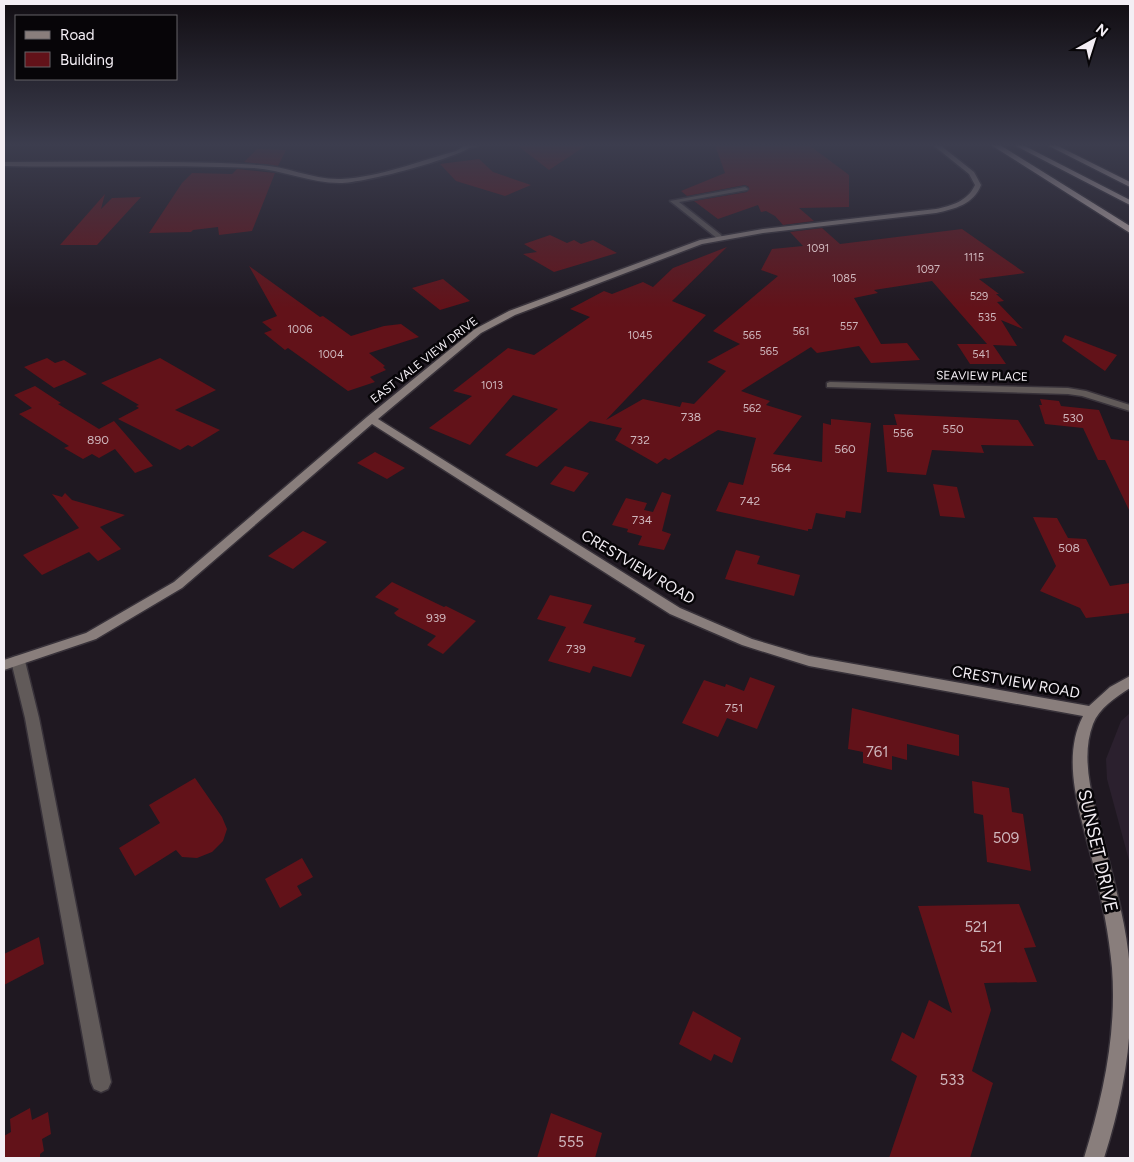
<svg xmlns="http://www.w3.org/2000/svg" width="1134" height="1162" font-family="Figtree,sans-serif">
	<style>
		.built { fill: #2b202e }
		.building { fill: #621219 }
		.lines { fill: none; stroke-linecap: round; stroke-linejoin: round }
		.street-casing { stroke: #38323a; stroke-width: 3 }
		.secondary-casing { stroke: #38323a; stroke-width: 3 }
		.highway-casing { stroke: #38323a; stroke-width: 3 }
		.street { fill: #615a59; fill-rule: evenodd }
		.secondary { fill: #897e7c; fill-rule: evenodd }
		.highway { fill: #c5b4b0; fill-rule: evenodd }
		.labels { text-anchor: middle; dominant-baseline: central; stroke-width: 5; stroke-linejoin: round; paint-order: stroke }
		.far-number-label { font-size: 11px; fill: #cfb7bd }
		.far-street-label { font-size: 12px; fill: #f3eef4; stroke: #070508 }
		.number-label { font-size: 12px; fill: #cfb7bd }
		.street-label { font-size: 15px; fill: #f3eef4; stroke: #070508 }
		.near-number-label { font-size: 15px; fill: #cfb7bd }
		.near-street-label { font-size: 18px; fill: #f3eef4; stroke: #070508 }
	</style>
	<rect width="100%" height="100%" fill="#1f1821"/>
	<!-- built -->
	<polygon class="built" points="1130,713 1130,864 1107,779 1106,759 1121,721"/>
	<!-- building -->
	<g class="building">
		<polygon points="517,145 587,145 549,170"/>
		<polygon points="715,145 809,145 849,175 849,207 799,208 814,221 783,225 775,216 766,211 761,212 758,205 718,219 694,201 747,192 749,187 745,185 687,196 681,191 725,173"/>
		<polygon points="257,149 286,150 278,166 244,162"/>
		<polygon points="479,159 493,172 531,185 505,196 456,181 440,164"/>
		<polygon points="237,169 275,173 252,231 219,235 218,227 193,230 191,232 149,233 182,183 192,173 232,174"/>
		<polygon points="105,194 101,209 112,198 141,197 97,245 60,245"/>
		<polygon points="822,228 840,244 962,229 1025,273 979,279 999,294 996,294 1004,301 997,302 1023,329 1001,320 1017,346 993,345 1006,364 970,364 957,344 987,344 932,281 874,290 878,293 854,298 881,344 907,343 920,360 871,363 859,346 817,353 811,347 741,391 770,401 766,405 802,416 773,454 822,462 823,423 831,425 831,419 871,423 861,513 846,511 845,518 816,513 812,529 808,529 808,531 716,511 729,482 743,485 756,438 718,430 669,460 665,458 657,464 615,440 622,428 590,421 537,467 505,455 558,409 513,395 470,445 429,428 472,396 453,391 508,348 534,355 590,317 570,309 604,291 612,294 643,282 653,287 673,268 727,247 672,301 706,315 606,420 643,399 680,407 682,402 694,404 726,371 707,362 740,344 713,331 778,276 761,270 772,249 803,246 790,232"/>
		<polygon points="550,235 567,243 574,240 581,244 593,240 617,253 554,272 523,254 537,252 524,244"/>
		<polygon points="249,266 320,317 323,316 351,336 384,326 401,324 419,337 369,353 385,366 383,367 386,370 370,377 375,382 348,391 288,348 285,350 264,333 272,330 262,322 277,316"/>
		<polygon points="443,279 470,301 440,310 412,288"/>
		<polygon points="1065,335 1117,355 1105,371 1062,341"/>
		<polygon points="47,358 55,363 64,360 87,374 54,388 24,367"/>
		<polygon points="160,358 216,390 175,410 220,430 192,447 188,445 180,450 118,419 139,408 136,406 139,405 101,383"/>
		<polygon points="35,386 61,403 58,404 99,429 114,421 153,466 135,473 115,449 99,458 92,454 83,459 64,448 69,446 19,414 32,408 14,395"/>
		<polygon points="1040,399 1059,401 1061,406 1099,410 1111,439 1130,441 1130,512 1105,460 1098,460 1083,428 1045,424 1039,405 1042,405"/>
		<polygon points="894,414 1018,420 1034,446 981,445 984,453 932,450 926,475 887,472 883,425 897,425"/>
		<polygon points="375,452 405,468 387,479 357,463"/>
		<polygon points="565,466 589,473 574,492 550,484"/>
		<polygon points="933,484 957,487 965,518 940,516"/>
		<polygon points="662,492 671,495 662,531 671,534 664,550 638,545 642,536 627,532 628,529 612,525 626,498 647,503 644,510 653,512"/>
		<polygon points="65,493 72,500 125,515 100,527 121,549 98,561 89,552 42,575 23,555 79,528 52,494 62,497"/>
		<polygon points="1033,517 1057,518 1068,538 1086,539 1110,586 1130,583 1130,613 1086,618 1080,608 1040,591 1056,566"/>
		<polygon points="303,531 327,542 293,569 268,556"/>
		<polygon points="736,550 760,556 757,564 800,575 794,596 725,579"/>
		<polygon points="392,582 444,607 446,606 476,621 443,654 427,645 436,636 397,616 394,613 399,609 375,597"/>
		<polygon points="550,595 592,605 583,623 636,638 634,642 645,645 631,677 593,666 590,673 548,661 566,627 537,619"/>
		<polygon points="750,677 775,686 757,729 727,718 718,737 682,723 704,680 725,687 726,684 744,691"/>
		<polygon points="852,708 959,735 959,756 907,744 907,760 892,756 892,770 863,763 863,752 848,749"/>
		<polygon points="195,778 222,817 227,829 223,841 212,852 197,858 182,857 176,850 135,876 119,848 160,823 149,805"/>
		<polygon points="972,781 1009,788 1012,812 1023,814 1031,871 987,862 983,815 974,813"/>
		<polygon points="302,858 313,877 297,886 302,895 280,908 265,879"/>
		<polygon points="1019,904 1036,947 1024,948 1037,982 984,983 991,1010 972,1071 993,1083 970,1158 889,1158 917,1076 891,1060 902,1032 914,1039 929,1000 952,1013 918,906"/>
		<polygon points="39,937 44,964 4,985 4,954"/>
		<polygon points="693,1011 741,1038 732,1063 714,1054 711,1061 679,1044"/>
		<polygon points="30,1108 32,1120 48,1112 51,1134 42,1139 44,1151 40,1154 40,1158 4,1158 4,1136 11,1132 10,1119"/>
		<polygon points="551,1113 602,1133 595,1158 537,1158"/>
	</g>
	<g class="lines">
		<defs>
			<g id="street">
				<polygon points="480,145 471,148 468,146 468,145"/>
				<polygon points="745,187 748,189 747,190 679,202 721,235 722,237 718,239 670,201"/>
				<polygon points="830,382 1068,388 1086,391 1130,405 1130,411 1082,396 1068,394 827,387 827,383"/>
				<polygon points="18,656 23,657 25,661 39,718 111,1082 108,1089 101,1092 94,1089 91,1082 25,718 11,661 13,657"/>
			</g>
			<g id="secondary">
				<path d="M466 145H474C456 159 364 183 340 183 310 183 283 170 254 168 171 164 87 168 4 166V162C89 162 174 160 259 165 287 166 313 180 341 179 380 177 419 161 456 151Z"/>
				<path d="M933 145H940L974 172 981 185C974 204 955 209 936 213L763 233 702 244 515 315 481 333 378 419 680 608 752 639 809 656 1089 706 1110 687 1130 676V688C1116 697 1099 708 1093 724 1078 763 1097 812 1106 850 1116 889 1127 928 1130 969 1134 1034 1124 1096 1104 1158H1084C1103 1096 1117 1034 1112 968 1109 934 1102 901 1094 867 1083 821 1059 762 1083 716L809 666 742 645 670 614 372 424 182 588 96 639 4 670V660L86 633 174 582 367 417 475 329 509 311 700 240 763 229 936 209C951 206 968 201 975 185L969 174Z"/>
			</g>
			<g id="highway">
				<polygon points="991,145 1000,145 1130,226 1130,233"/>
				<polygon points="1014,145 1023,145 1130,200 1130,205"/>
				<polygon points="1047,145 1056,145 1130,182 1130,187"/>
			</g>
		</defs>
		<!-- street casing -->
		<use href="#street" class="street-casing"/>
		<!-- secondary casing -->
		<use href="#secondary" class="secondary-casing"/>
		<!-- highway casing -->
		<use href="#highway" class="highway-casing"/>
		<!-- street -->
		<use href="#street" class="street"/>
		<!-- secondary -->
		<use href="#secondary" class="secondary"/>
		<!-- highway -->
		<use href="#highway" class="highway"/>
	</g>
	<!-- sky -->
	<linearGradient id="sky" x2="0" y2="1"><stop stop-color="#110d12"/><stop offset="0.47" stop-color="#3c3d4e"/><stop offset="1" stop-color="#3c3d4e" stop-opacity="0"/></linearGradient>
	<rect width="1134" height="308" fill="url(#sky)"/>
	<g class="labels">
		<!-- far-number labels -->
		<g class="far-number-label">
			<text x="818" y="248">1091</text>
			<text x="974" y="257">1115</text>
			<text x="928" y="269">1097</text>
			<text x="844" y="278">1085</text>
			<text x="979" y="296">529</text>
			<text x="987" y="317">535</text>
			<text x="849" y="326">557</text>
			<text x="300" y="329">1006</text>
			<text x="801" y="331">561</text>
			<text x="640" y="335">1045</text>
			<text x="752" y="335">565</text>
			<text x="769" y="351">565</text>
			<text x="331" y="354">1004</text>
			<text x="981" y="354">541</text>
			<text x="492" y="385">1013</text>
			<text x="752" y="408">562</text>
		</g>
		<!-- far-street labels -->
		<g class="far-street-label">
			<text transform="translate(424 360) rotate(-38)">EAST VALE VIEW DRIVE</text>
			<text transform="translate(982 376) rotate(1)">SEAVIEW PLACE</text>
		</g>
		<!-- number labels -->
		<g class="number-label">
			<text x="691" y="417">738</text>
			<text x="1073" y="418">530</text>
			<text x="953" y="429">550</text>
			<text x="903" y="433">556</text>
			<text x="98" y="440">890</text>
			<text x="640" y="440">732</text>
			<text x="845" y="449">560</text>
			<text x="781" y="468">564</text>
			<text x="750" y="501">742</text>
			<text x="642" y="520">734</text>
			<text x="1069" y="548">508</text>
			<text x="436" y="618">939</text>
			<text x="576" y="649">739</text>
			<text x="734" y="708">751</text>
		</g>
		<!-- street labels -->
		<g class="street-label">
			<text transform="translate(638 567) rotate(31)">CRESTVIEW ROAD</text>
			<text transform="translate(1016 682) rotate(10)">CRESTVIEW ROAD</text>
		</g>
		<!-- near-number labels -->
		<g class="near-number-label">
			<text x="877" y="752">761</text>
			<text x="1006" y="838">509</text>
			<text x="976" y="927">521</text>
			<text x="991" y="947">521</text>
			<text x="952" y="1080">533</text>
			<text x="571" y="1142">555</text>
		</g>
		<!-- near-street labels -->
		<g class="near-street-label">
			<text transform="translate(1098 851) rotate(77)">SUNSET DRIVE</text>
		</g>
	</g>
	<!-- border -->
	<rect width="1134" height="1162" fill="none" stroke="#f3eef4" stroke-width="10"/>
	<!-- legend -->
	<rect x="15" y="15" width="162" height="65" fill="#070508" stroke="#656266"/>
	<rect x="25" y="31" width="25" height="8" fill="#897e7c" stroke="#656266"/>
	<text x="60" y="40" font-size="15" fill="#f3eef4">Road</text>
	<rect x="25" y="52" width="25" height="15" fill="#621219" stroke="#656266"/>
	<text x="60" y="65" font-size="15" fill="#f3eef4">Building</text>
	<!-- north arrow -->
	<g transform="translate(1094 40) rotate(39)" stroke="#070508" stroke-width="4" paint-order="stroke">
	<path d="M0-4L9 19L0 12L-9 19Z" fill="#f3eef4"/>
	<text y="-8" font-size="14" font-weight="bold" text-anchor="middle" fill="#f3eef4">N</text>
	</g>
</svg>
